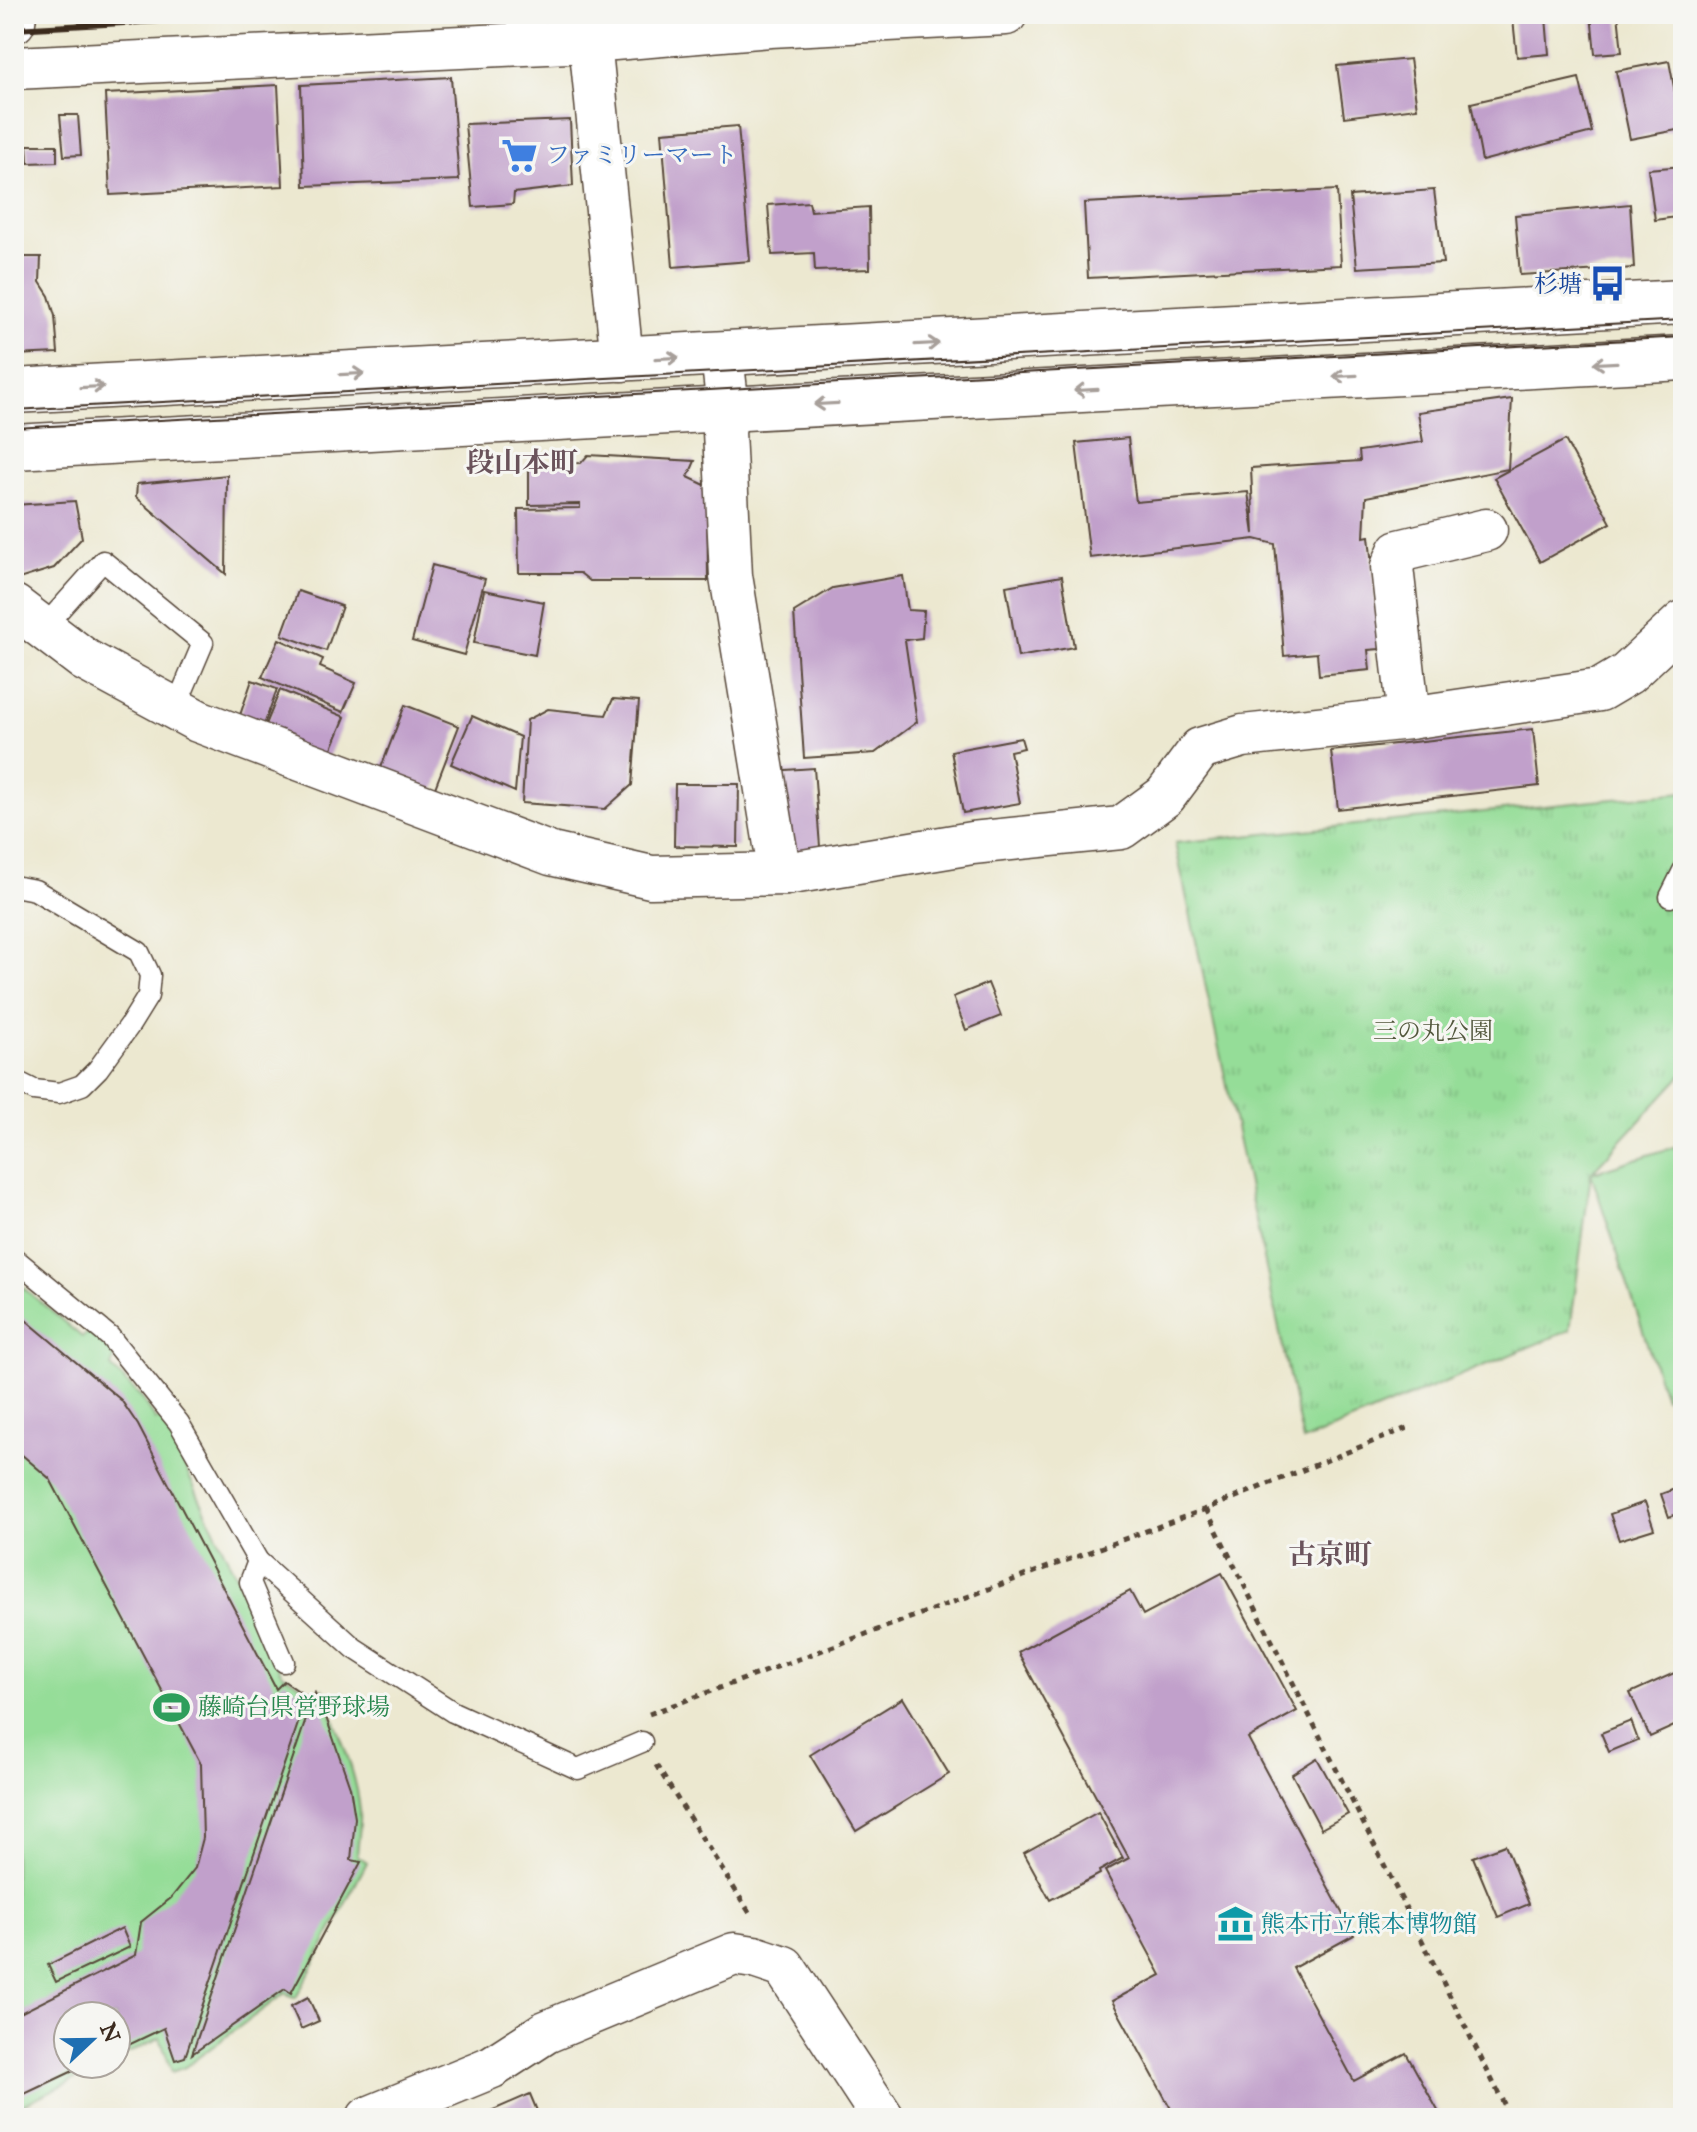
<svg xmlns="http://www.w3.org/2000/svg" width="1697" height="2132" font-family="'IM FELL Great Primer','Noto Serif JP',serif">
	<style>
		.grass { fill: #95dd98; stroke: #68845b; stroke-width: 2 }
		.park { fill: url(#park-tufts); stroke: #68845b; stroke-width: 2 }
		.building { fill: #c1a0cb }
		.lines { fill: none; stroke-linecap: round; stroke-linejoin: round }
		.service-casing { stroke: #564639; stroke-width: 23 }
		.minor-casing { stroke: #564639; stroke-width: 45 }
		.tertiary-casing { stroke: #564639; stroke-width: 47 }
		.path { stroke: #564639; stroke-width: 5; stroke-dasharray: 6 6; stroke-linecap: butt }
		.service { stroke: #fff; stroke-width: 20 }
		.minor { stroke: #fff; stroke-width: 42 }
		.tertiary { stroke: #fff; stroke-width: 44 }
		.tram { stroke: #3b2a1e; stroke-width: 2 }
		.rail { stroke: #3b2a1e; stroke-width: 6 }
		.oneway { stroke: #a79f9a }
		.labels { text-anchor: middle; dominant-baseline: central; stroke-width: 6; stroke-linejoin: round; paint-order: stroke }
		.shop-label { font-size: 24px; fill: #366cbe; stroke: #f6f6f2; text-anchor: start }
		.transit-label { font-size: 24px; fill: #164399; stroke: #f6f6f2; text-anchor: end }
		.park-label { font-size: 24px; fill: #52573c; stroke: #f6f6f2 }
		.leisure-label { font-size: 24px; fill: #27864d; stroke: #f6f6f2; text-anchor: start }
		.culture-label { font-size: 24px; fill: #0d838f; stroke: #f6f6f2; text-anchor: start }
		.quarter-label { font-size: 28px; font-weight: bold; fill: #6a535b; stroke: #f6f6f2 }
	</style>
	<defs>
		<pattern id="park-tufts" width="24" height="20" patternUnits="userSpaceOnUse" patternTransform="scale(2)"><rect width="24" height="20" fill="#95dd98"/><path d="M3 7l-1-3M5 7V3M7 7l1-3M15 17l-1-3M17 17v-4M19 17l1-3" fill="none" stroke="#81be83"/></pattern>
	</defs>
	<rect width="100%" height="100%" fill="#f6f6f2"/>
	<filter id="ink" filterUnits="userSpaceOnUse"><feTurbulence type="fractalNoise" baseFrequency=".0125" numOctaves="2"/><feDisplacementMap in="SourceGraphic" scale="16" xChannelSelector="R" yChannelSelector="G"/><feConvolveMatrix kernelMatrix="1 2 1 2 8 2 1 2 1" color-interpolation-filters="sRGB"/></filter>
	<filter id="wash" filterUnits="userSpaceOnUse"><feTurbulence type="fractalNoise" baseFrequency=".006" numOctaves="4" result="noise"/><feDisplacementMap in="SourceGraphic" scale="32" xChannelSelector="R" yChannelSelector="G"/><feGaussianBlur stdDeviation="1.8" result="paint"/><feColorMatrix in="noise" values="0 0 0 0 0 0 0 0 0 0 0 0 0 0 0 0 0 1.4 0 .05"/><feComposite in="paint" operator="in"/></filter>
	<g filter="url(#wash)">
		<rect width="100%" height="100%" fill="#ece8d0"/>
		<!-- grass -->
		<g class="grass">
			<polygon points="1683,1144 1683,1392 1665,1398 1591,1173"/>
			<path d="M14 1280 82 1337 90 1332 115 1356 111 1367 141 1397 156 1420 167 1416 188 1455 182 1461 282 1674 309 1690 323 1689C336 1729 356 1768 360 1810 361 1825 358 1840 357 1855L367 1862 296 1998 285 1993 185 2067 172 2072 160 2038 116 2059V2016H68V2064H106L14 2109Z"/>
		</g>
		<!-- park -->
		<polygon class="park" points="1683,792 1683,1074 1591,1173 1570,1330 1303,1441 1175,843"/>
		<g id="blocks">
			<!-- building -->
			<g class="building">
				<polygon points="1591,14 1618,14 1622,52 1595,54"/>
				<polygon points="1546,17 1549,54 1517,57 1513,19"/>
				<polygon points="1410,59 1417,108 1344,117 1337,66"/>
				<polygon points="1669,61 1682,129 1630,139 1616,71"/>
				<polygon points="451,77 459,180 304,186 301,85"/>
				<polygon points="1579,78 1592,132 1482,161 1471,103"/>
				<polygon points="278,85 283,186 110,195 105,94"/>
				<polygon points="60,115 78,115 81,155 64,156"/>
				<polygon points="570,120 573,186 514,193 513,204 473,207 465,124"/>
				<polygon points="738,126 750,261 673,267 662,132"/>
				<polygon points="27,145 57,145 57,162 28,163"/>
				<polygon points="1683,166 1683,216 1655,220 1648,169"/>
				<polygon points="1337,190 1341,265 1088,278 1084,203"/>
				<polygon points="1434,190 1443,263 1357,268 1350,196"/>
				<polygon points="809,202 811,211 869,207 870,269 815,271 814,253 772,255 768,205"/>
				<polygon points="1630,204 1634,268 1520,275 1515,215"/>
				<polygon points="14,257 41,257 40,282 49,296 55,316 58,353 14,355"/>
				<polygon points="1512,399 1508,469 1366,497 1364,537 1369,536 1380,649 1368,650 1370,670 1319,675 1317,653 1284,656 1275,544 1255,539 1090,558 1076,443 1128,438 1136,502 1248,492 1254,534 1251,468 1360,461 1359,451 1423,442 1418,412"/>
				<polygon points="1565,440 1611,523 1540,562 1494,478"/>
				<polygon points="588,455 695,461 688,477 707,486 708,581 590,581 580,573 519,573 518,509 580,508 580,504 529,505 529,464 581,463"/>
				<polygon points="227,475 226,574 136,497 137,484"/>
				<polygon points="75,501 82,538 54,568 19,579 14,575 14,505"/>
				<polygon points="432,565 485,579 464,655 412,641"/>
				<polygon points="903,576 908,610 924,611 922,638 905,640 917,722 875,753 804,758 794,612 833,588"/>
				<polygon points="1062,576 1074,647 1018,657 1006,586"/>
				<polygon points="484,590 544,602 535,655 474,643"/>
				<polygon points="298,591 342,606 326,651 282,635"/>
				<polygon points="279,639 323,659 320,667 356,683 343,712 262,677"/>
				<polygon points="252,680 277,689 261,733 237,724"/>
				<polygon points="280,690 345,717 328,758 263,732"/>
				<polygon points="613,699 639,701 632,785 605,809 522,803 527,720 548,709 606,715"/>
				<polygon points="405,705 459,726 433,793 379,773"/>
				<polygon points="472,716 520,737 515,792 451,764"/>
				<polygon points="1533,729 1539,786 1338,809 1331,751"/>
				<polygon points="1021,738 1024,748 1010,751 1020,803 963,813 951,751"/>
				<polygon points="814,768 821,860 778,863 771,771"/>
				<polygon points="675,784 739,784 738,847 674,846"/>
				<polygon points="988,983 1001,1016 966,1030 953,997"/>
				<polygon points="14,1310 121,1400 138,1425 276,1689 284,1681 307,1697 185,2057 175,2060 164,2028 116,2051 116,2016 68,2016 68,2064 88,2064 14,2099 14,2016 136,1955 141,1922 171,1898 195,1868 203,1838 201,1764 50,1479 14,1448"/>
				<polygon points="1683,1486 1683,1512 1669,1517 1661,1494"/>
				<polygon points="1645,1502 1654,1529 1619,1540 1610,1514"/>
				<polygon points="1222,1573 1297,1711 1248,1738 1354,1935 1293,1968 1354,2081 1406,2053 1442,2118 1176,2118 1112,2001 1161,1975 1105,1871 1129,1858 1018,1652 1130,1591 1143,1615"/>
				<polygon points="1683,1669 1683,1722 1650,1737 1630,1693"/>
				<polygon points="315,1693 326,1717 350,1787 355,1818 351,1860 361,1862 291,1993 285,1989 192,2054"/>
				<polygon points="903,1698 949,1774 856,1831 810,1755"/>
				<polygon points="1631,1721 1638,1740 1609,1752 1601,1733"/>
				<polygon points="1317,1758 1348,1814 1321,1829 1292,1774"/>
				<polygon points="1098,1812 1123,1858 1099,1871 1100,1874 1050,1900 1024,1853"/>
				<polygon points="1505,1845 1529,1904 1498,1917 1473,1857"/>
				<polygon points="122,1928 130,1947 56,1982 48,1965"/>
				<polygon points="308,1997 319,2021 301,2029 291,2006"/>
				<polygon points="530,2094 540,2118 486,2118 484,2114"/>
			</g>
		</g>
	</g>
	<g filter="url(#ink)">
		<use href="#blocks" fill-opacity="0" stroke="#564639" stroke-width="2"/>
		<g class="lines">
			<defs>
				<g id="service">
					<polyline points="43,628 103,561 203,643 175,709"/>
					<polyline points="14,886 35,890 139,952 150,975 148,996 130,1025 98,1069 82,1085 59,1093 34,1090 14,1080"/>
					<polyline points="1670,897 1683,871"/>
					<polyline points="14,1258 110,1337 179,1423 258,1561 354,1648 453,1712 578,1769 642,1742"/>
					<polyline points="258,1561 250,1582 284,1662"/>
				</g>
				<g id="minor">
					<polyline points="582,15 590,41 622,360"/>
					<polyline points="14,22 15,14"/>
					<polyline points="14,68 590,41 770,26 1006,14"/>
					<polyline points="722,355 728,409 724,431 731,576 778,863 785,874"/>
					<polyline points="14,606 85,660 198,721 551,854 651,877 785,874 972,843 1121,828 1165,796 1200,749 1243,736 1409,718 1600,690 1627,674 1683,622"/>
					<polyline points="1409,718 1392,567 1399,551 1486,530"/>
					<polyline points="368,2118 492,2067 546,2032 734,1954 754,1957 784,1967 883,2118"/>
				</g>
				<g id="tertiary">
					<polyline points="14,391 1683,302"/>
					<polyline points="14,447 1683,358"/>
				</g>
			</defs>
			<!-- service casing -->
			<use href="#service" class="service-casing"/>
			<!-- minor casing -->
			<use href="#minor" class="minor-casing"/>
			<!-- tertiary casing -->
			<use href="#tertiary" class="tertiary-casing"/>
			<!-- path -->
			<g class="path">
				<polyline points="1206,1509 1511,2118"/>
				<polyline points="649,1714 1206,1509 1407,1428"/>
				<polyline points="656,1765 751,1915"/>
			</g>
			<!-- service -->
			<use href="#service" class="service"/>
			<!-- minor -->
			<use href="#minor" class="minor"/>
			<!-- tertiary -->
			<use href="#tertiary" class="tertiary"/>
			<!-- tram -->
			<g class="tram">
				<polyline points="14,410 1683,320"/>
				<polyline points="14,428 1683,337"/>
			</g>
			<!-- rail -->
			<polyline class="rail" points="14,29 287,14"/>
		</g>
		<!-- one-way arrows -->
		<defs><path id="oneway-shaft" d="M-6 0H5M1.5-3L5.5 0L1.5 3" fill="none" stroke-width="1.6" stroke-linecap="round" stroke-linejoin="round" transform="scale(2)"/></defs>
		<g class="oneway">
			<use href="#oneway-shaft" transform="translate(927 344) rotate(-3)"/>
			<use href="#oneway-shaft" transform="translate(667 358) rotate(-3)"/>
			<use href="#oneway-shaft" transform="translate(1605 363) rotate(177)"/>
			<use href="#oneway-shaft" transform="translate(352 374) rotate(-3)"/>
			<use href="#oneway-shaft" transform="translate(1345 376) rotate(177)"/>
			<use href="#oneway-shaft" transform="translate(92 387) rotate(-3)"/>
			<use href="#oneway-shaft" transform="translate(1086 390) rotate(177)"/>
			<use href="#oneway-shaft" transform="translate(826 404) rotate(177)"/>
		</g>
	</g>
	<!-- icons -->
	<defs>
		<symbol id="supermarket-bare" viewBox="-9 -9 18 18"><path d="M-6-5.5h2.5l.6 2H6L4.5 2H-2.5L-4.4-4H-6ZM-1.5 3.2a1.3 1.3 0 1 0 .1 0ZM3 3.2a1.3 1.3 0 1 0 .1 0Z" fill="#3f7fe0" stroke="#f6f6f2" stroke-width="2.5" paint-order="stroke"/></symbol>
		<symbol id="bus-bare" viewBox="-9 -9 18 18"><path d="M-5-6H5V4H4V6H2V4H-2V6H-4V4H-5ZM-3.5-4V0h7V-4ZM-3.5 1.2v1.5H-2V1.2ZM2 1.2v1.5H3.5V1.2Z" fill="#1a4fb4" stroke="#f6f6f2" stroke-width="2.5" paint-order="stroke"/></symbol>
		<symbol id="stadium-bare" viewBox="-9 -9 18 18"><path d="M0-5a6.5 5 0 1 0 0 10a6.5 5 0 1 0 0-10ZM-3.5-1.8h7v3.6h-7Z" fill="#2e9e5b" stroke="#f6f6f2" stroke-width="2.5" paint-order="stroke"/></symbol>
		<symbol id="museum-bare" viewBox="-9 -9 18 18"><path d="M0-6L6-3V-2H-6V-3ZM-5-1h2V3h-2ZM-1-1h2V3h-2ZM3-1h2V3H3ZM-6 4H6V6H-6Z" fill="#0f9aa8" stroke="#f6f6f2" stroke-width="2.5" paint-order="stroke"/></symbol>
	</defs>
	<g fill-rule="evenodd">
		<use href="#supermarket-bare" x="494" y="130" width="51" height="51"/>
		<use href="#bus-bare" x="1582" y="258" width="51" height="51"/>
		<use href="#stadium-bare" x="146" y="1682" width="51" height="51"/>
		<use href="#museum-bare" x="1210" y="1898" width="51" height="51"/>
	</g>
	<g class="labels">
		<!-- shop labels -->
		<g class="shop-label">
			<text x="546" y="155">ファミリーマート</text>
		</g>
		<!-- transit labels -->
		<g class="transit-label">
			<text x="1582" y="284">杉塘</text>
		</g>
		<!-- park labels -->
		<g class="park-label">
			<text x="1433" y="1031">三の丸公園</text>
		</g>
		<!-- leisure labels -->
		<g class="leisure-label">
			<text x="198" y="1707">藤崎台県営野球場</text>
		</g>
		<!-- culture labels -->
		<g class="culture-label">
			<text x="1261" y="1924">熊本市立熊本博物館</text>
		</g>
		<!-- quarter labels -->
		<g class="quarter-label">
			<text x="522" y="462">段山本町</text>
			<text x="1330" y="1554">古京町</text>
		</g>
	</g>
	<!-- margin -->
	<rect width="1697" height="2132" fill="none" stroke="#f6f6f2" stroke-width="48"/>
	<!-- north arrow -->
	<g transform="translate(92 2040) rotate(68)"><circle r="38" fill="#f6f6f2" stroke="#aba49d" stroke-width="2"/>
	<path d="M0-6L14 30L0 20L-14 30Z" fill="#1f6fb2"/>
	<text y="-12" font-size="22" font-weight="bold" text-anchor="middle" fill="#3b2a1e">N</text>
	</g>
</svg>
